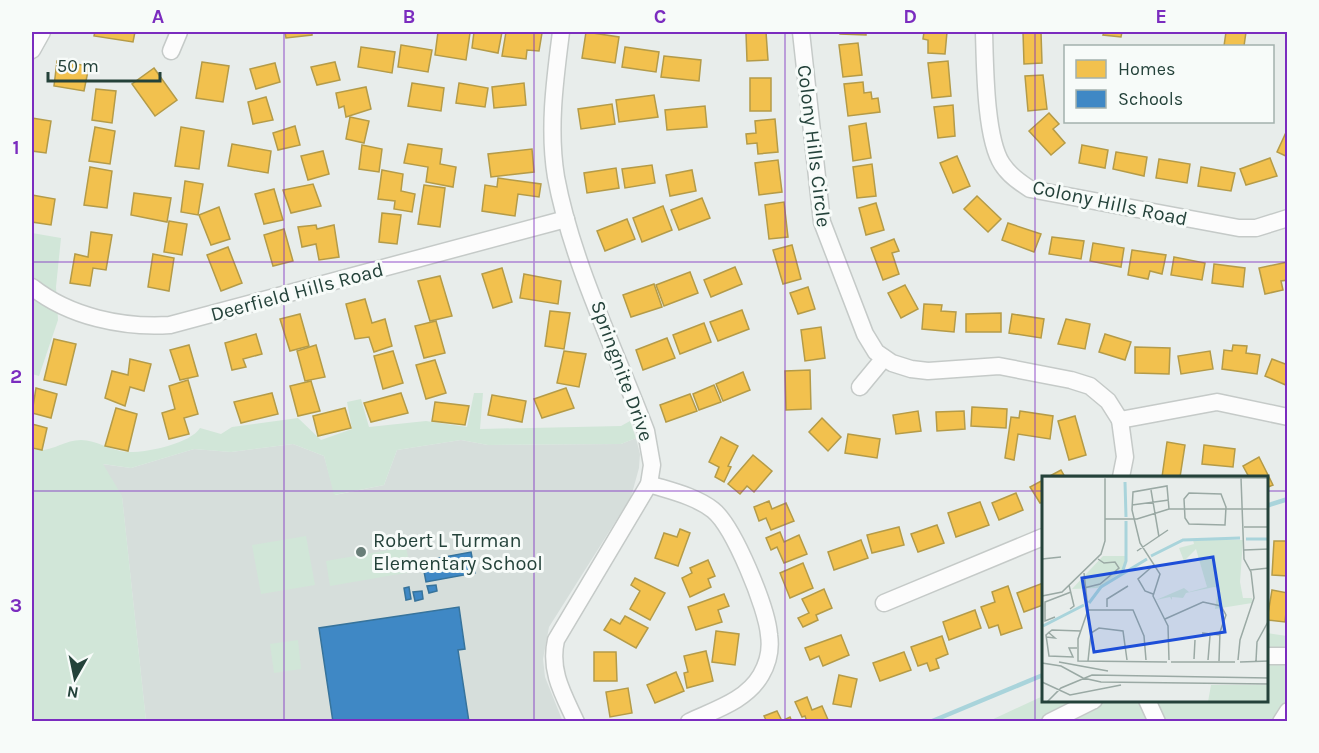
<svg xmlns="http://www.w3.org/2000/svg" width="1319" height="753" font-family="Karla,sans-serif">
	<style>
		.built { fill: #d6dedb }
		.green { fill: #d1e6d8 }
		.homes { fill: #f2c14e; stroke: #b49b48; stroke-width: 1.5 }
		.schools { fill: #3f88c5; stroke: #37739b; stroke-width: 1.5 }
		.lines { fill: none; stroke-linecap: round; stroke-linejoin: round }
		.stream { stroke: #a9d4db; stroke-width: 4.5 }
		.minor-casing { stroke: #c5cac8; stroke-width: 19 }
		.minor { stroke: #fcfcfc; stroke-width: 16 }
		.grid { fill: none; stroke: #7b2cbf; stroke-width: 1.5; stroke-opacity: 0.55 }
		.poi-dot { fill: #697e78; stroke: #f7fbf9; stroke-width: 2 }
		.labels { text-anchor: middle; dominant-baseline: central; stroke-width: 6; stroke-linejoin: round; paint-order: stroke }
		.street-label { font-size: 20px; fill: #24423a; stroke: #f7fbf9 }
		.poi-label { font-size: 20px; fill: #24423a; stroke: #f7fbf9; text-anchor: start }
		.inset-river { fill: none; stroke: #a9d4db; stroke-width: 3 }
		.inset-road { fill: none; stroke: #9aa9a4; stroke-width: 1.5 }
		.view { fill: #1d4ed8; fill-opacity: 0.15; stroke: #1d4ed8; stroke-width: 3 }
		.inset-edge { fill: none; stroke: #24423a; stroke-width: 3 }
		.neatline { fill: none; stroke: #7b2cbf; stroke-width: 2 }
		.grid-label { font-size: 20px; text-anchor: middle; font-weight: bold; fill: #7b2cbf }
	</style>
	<rect width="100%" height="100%" fill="#e8edeb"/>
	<!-- built -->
	<polygon class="built" points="636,438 640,454 639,468 631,497 549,627 543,659 545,677 563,722 146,721 122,497 102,464 131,468 194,449 231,452 293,444 324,456 335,495 384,485 397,450 461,440 488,445 621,444"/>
	<!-- green -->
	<g class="green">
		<polygon points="32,233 61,238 56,287 58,320 39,376 32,374"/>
		<path d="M474 393H483L480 429 621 426 630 421 636 438 621 444 488 445 461 440 397 450 384 485 334 495 324 456 293 444 231 452 194 449 131 468 103 464 122 496 146 721H32V449C50 454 63 440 81 440 96 440 112 451 127 452 145 453 190 444 200 428L221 434 232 427 298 418 321 440 352 429 347 402 361 399 369 427 426 421 467 427Z"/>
		<polygon points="306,536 315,585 261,594 252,545"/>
		<polygon points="406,547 411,572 330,586 326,561"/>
		<polygon points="1267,633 1287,636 1287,721 987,722 1043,696 1043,700 1266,700"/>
		<polygon points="298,640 301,669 274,673 270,644"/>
	</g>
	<!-- homes -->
	<g class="homes">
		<polygon points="95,32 135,32 133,42 94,36"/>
		<polygon points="285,32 312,32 312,35 286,38"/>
		<polygon points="438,32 470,33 466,60 435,55"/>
		<polygon points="474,32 502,32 498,53 472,48"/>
		<polygon points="506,32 542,33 539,51 527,50 526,59 502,56"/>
		<polygon points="586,32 619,37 615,63 582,58"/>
		<polygon points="766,32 768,60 747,61 746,33"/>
		<polygon points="840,32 866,32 866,35 840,34"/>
		<polygon points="924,32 947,32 945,54 928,53 928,40 923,39"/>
		<polygon points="1023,32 1041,32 1042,63 1024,64"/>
		<polygon points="1104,32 1122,32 1121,37 1103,35"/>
		<polygon points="1226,32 1246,32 1244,46 1224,46"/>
		<polygon points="858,43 862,75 843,77 839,45"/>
		<polygon points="401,45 432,50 428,72 398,67"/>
		<polygon points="361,47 395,52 392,73 358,67"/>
		<polygon points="625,47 659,52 656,72 622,67"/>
		<polygon points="664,56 701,60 699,81 661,77"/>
		<polygon points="57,61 89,66 84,91 54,86"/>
		<polygon points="948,61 951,96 932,98 928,63"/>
		<polygon points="202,62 229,66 223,102 196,98"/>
		<polygon points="335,62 340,80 317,85 311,67"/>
		<polygon points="275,63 280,82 256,89 250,69"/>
		<polygon points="154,68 177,100 155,116 132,84"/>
		<polygon points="1043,75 1047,109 1028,111 1025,76"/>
		<rect x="750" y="78" width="21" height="33"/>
		<polygon points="863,82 864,93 871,92 872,99 878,98 880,112 848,116 844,84"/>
		<polygon points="412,83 444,88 441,111 408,106"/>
		<polygon points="459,83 488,88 485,107 456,103"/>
		<polygon points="524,83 526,105 494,108 492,87"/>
		<polygon points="366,87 371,109 346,117 344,106 339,108 336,93"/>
		<polygon points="96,89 116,91 112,123 92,120"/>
		<polygon points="654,95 658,117 619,122 616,100"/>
		<polygon points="266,97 273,120 253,124 248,102"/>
		<polygon points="612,104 615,124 581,129 578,109"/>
		<polygon points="953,105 955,136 938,138 934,107"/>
		<polygon points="705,106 707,127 667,130 665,110"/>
		<polygon points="1049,113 1059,124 1053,129 1065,143 1051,155 1029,131"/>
		<polygon points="350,117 369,121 364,143 346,139"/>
		<polygon points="32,118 51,121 46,153 32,151"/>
		<polygon points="775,119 778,152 758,154 757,143 747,144 746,134 756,133 755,121"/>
		<polygon points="866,123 871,158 853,161 849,126"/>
		<polygon points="295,126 300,145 278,150 273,133"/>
		<polygon points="95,127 115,131 110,164 89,161"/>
		<polygon points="181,127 204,131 199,169 175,166"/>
		<polygon points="1288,128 1288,157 1277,152"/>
		<polygon points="232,144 271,151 268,173 228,166"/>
		<polygon points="408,144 442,149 440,164 456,167 453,187 426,182 428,167 404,163"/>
		<polygon points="362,145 382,149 379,172 359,169"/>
		<polygon points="1082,145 1108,150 1105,168 1079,163"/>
		<polygon points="532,149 534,172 491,177 488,154"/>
		<polygon points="323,151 329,174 308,180 301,156"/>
		<polygon points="1116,152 1147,157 1144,176 1113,169"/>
		<polygon points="957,156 970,186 953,193 940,163"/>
		<polygon points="1270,158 1277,176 1246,185 1240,169"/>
		<polygon points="1159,159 1190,164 1187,183 1156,178"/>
		<polygon points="778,160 782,192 759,195 755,163"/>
		<polygon points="872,164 876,196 857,198 853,167"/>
		<polygon points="652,165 655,183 625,188 622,169"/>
		<polygon points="90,167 112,171 107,208 84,205"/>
		<polygon points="1201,167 1235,173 1231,191 1198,186"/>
		<polygon points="616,168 619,188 587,193 584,173"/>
		<polygon points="382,170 403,174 401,191 415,194 412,212 394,209 395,201 378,199"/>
		<polygon points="692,170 696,191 670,196 666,175"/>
		<polygon points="498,178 541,184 539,197 518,194 515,216 482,211 485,185 497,187"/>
		<polygon points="185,181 203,184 198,215 181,212"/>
		<polygon points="313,184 321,206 291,213 283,190"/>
		<polygon points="424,185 445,188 440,227 418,224"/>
		<polygon points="274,189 283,220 264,224 255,194"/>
		<polygon points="134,193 171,198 167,222 131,215"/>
		<polygon points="32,195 55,199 51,225 32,222"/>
		<polygon points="977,196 1001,219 988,232 964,209"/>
		<polygon points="702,198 710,218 679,230 671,210"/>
		<polygon points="784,202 788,237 769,239 765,205"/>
		<polygon points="876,203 884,230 866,235 859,208"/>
		<polygon points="663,206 672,230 642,242 633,218"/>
		<polygon points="219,207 230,239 211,245 199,215"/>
		<polygon points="382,213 401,215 397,244 379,242"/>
		<polygon points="627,219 635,239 605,251 597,231"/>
		<polygon points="169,221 187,224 182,255 164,252"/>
		<polygon points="1008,223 1041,234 1034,252 1002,240"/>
		<polygon points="316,225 317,229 334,225 339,257 319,260 316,244 302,247 298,227"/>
		<polygon points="284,229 293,261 273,266 264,235"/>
		<polygon points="91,232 112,235 106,270 93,268 90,286 70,283 75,254 88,257"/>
		<polygon points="1052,237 1084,241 1081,259 1049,254"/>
		<polygon points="894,239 899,251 892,253 899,274 883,280 871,248"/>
		<polygon points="1093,243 1124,248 1121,267 1090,261"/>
		<polygon points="792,245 801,279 783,284 773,250"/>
		<polygon points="228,247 242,283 221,291 207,255"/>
		<polygon points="1132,250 1166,255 1162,274 1150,271 1148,279 1128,275"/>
		<polygon points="153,254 174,258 169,291 148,287"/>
		<polygon points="1174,257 1205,263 1202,280 1171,275"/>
		<polygon points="1288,262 1288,280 1281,281 1283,290 1265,294 1259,268"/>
		<polygon points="1214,264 1245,268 1243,287 1212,283"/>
		<polygon points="735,267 742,284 711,297 704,280"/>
		<polygon points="502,268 512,302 493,308 482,274"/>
		<polygon points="690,272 698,293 664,306 656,285"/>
		<polygon points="524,274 561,281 558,304 520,298"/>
		<polygon points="440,276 452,316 430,321 418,281"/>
		<polygon points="654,284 662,307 631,317 623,295"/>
		<polygon points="905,285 918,309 901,318 888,293"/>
		<polygon points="808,287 815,309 798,314 790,293"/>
		<polygon points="365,299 372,323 385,319 392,346 374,352 369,337 355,339 346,304"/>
		<polygon points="924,304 942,305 941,311 956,312 954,332 922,329"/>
		<polygon points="742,310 749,329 718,341 710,322"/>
		<polygon points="550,311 570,313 564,349 545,346"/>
		<polygon points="1001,313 1001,332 966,332 966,314"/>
		<polygon points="300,314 309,346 290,351 280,319"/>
		<polygon points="1012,314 1044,319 1041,338 1009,333"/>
		<polygon points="1066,319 1090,324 1085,349 1058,344"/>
		<polygon points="436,321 445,353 424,358 415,326"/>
		<polygon points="704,323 711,342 680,354 673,335"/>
		<polygon points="821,327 825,358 805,361 801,330"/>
		<polygon points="256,334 262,354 243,359 246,367 232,370 225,343"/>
		<polygon points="1105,334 1131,342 1125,360 1099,352"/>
		<polygon points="667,338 675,358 643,370 636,350"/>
		<polygon points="54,339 76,344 66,385 44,380"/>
		<polygon points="189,345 198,376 180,380 170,350"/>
		<polygon points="316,345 325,377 305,381 297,351"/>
		<polygon points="1233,345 1247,346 1246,353 1260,355 1257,374 1222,369 1224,350 1232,351"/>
		<polygon points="1135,347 1170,348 1169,374 1135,373"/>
		<polygon points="393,351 403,383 383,389 374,356"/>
		<polygon points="564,351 586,354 579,387 557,383"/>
		<polygon points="1210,351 1213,369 1181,374 1178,356"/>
		<polygon points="130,359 151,364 144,391 130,387 125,406 105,398 112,371 128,375"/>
		<polygon points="1272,359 1288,365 1288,386 1265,376"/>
		<polygon points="435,360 446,393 426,399 416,365"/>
		<polygon points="810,370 811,409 786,410 785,371"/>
		<polygon points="743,372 750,390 723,401 716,384"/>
		<polygon points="188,380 198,414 184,418 189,434 169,439 162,413 175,409 169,386"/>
		<polygon points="311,381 320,411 298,416 290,386"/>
		<polygon points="714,385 721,402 699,410 693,394"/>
		<polygon points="36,388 57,394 51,418 32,413"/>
		<polygon points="566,388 574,408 542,418 534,399"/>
		<polygon points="272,393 278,414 241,423 234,402"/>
		<polygon points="401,393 408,413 371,422 364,403"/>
		<polygon points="690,394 697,411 666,422 660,405"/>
		<polygon points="492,395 526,401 522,422 488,415"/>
		<polygon points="435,402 469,406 465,425 432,421"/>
		<polygon points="972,407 1007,409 1006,428 971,426"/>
		<polygon points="116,408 137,414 128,451 105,446"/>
		<polygon points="345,408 351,428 318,436 313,416"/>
		<polygon points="918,411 921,431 896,434 893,415"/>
		<polygon points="964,411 965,429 937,431 936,412"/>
		<polygon points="1020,411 1053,416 1050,439 1018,434 1014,460 1005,458 1011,417 1019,418"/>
		<polygon points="1075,416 1086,455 1069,460 1058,421"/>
		<polygon points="822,418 841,437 828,451 809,432"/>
		<polygon points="32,424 47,428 42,450 32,448"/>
		<polygon points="848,434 880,439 877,458 845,453"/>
		<polygon points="721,437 738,446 728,466 731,467 724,482 715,477 719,467 709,462"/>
		<polygon points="1167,442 1185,445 1180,477 1162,477"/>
		<polygon points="1204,445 1235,449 1233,467 1202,464"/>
		<polygon points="753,455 772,471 754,492 747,486 740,494 728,484"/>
		<polygon points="1259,457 1273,485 1266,488 1266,477 1249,477 1243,466"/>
		<polygon points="1061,470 1065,477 1048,477"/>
		<polygon points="1043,480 1043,502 1040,503 1030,487"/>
		<polygon points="1016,493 1023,510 999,520 992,503"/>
		<polygon points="769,501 772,509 786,503 794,521 771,530 766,518 759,521 754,507"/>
		<polygon points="980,502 989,525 956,537 948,513"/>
		<polygon points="937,525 944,543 918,552 911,534"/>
		<polygon points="899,527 904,545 872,553 867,535"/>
		<polygon points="680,529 690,533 678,566 655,558 664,533 677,537"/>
		<polygon points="780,532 784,542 799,535 807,554 784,563 777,547 771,550 766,538"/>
		<polygon points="861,540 868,558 834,570 828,552"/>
		<polygon points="1274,541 1288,541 1288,576 1272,575"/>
		<polygon points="708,560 715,576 708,579 711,587 690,597 682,578 692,573 690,568"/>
		<polygon points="803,563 813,588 790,598 780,573"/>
		<polygon points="635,578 665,593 650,620 630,609 640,591 631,585"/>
		<polygon points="1043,583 1043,605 1024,612 1017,593"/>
		<polygon points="1008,586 1022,628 1001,635 998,625 989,628 981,607 995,602 992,592"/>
		<polygon points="824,589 832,608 816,615 818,620 803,627 798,618 809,613 802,599"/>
		<polygon points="1272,590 1288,593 1285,622 1267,620"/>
		<polygon points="724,594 729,606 718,610 722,622 696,630 688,607"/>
		<polygon points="975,610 981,628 949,640 943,622"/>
		<polygon points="625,616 648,628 636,648 604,630 611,619 620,624"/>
		<polygon points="716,631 739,634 735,665 712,662"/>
		<polygon points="841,635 849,655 823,666 819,656 810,660 805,648"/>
		<polygon points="942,636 948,654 936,659 939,668 930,671 927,663 918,666 911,647"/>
		<polygon points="706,651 713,681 687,688 684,673 688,672 684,656"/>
		<polygon points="594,652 616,652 617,681 594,681"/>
		<polygon points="904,652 911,670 880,681 873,663"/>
		<polygon points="676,672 684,691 655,703 647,685"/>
		<polygon points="839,675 857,679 851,707 833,704"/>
		<polygon points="628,688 632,713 610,717 606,692"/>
		<polygon points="807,697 812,710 822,706 829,722 807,722 805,716 802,717 795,702"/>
		<polygon points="777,711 782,721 790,717 792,722 767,722 764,716"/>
	</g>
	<!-- schools -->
	<g class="schools">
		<polygon points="471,552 475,573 426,582 422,561"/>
		<polygon points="436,585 437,591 429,593 427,586"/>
		<polygon points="409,587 411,599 406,600 404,588"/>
		<polygon points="422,591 423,599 415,601 413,592"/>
		<polygon points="459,607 465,649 458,650 469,722 333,722 319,628"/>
	</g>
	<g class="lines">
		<!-- stream -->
		<g class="stream">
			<polyline points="1266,506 1288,499"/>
			<polyline points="930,722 1043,675"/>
		</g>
		<defs>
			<g id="minor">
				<path d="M561 32C555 79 548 129 556 177 572 263 615 349 646 431L652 465 649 484 556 640C549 671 563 694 576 722"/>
				<polyline points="801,32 822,222 865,334 876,352 892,363 911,369 928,371 999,366 1071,380 1090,386 1108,401 1120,420 1217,402 1288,417"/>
				<path d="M984 32C985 64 985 138 1002 164 1009 175 1019 182 1030 189L1239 228H1256L1288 218"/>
				<polyline points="32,50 42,32"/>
				<polyline points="171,51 179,32"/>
				<path d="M32 287C70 317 123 328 170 325L566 219"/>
				<polyline points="860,387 884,358"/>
				<polyline points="1120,420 1125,457 1121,477"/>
				<path d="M649 484C671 491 695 496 713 510 734 527 767 608 769 635 771 648 768 663 761 675 746 701 714 710 689 722"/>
				<polyline points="884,603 1043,537"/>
				<polyline points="1266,656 1288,656"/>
				<polyline points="1147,700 1157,722"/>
				<polyline points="1050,722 1094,700"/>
				<polyline points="1281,722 1288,711"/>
			</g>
		</defs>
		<!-- minor casing -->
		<use href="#minor" class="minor-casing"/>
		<!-- minor -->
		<use href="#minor" class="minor"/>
	</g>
	<!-- grid -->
	<path class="grid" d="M284 32V722M534 32V722M785 32V722M1035 32V722M32 262H1288M32 491H1043M1266 491H1288"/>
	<!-- markers -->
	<circle class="poi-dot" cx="361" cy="552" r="6"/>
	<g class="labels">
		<!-- street labels -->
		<g class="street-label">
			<text transform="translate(814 146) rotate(83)">Colony Hills Circle</text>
			<text transform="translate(1110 203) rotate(12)">Colony Hills Road</text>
			<text transform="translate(297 292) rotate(-15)">Deerfield Hills Road</text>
			<text transform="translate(622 371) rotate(70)">Springnite Drive</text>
		</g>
		<!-- poi labels -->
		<g class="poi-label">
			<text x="373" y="540">Robert L Turman<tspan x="373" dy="23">Elementary School</tspan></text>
		</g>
	</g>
	<!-- overview -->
	<g transform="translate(1042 476)">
		<rect width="226" height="226" fill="#e8edeb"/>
		<path d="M151 64H201L198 106 201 122H210V127L173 133 176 112 172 111 144 117 141 122 130 121V124L128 121 114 124 142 112 147 116 165 111 154 73 142 85 137 72 152 68ZM61 80H84L82 94 56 112 30 113ZM169 209H226V226H166Z" fill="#d1e6d8"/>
		<path class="inset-river" d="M83 6 84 41M204 63H227M109 80 141 64 198 62M80 97 84 85V45M47 127 59 111 105 83M1 150 42 129"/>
		<path class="inset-road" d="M0 1 227 2M109 14 117 61M147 17 179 18 184 31 183 49 147 48 143 42 142 23ZM90 29 127 24M63 43H95L127 33H227M202 51H227M202 74 227 73M95 75 126 54M0 83 19 81M208 94 227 92M42 97 46 134M27 109 32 130 28 133M42 112 58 108 77 92 73 86 62 87 56 83M111 118 103 115 96 103 112 89M0 120 20 116 59 78 63 65V0M65 131V123L86 110M46 134 36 163V185L125 186M46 134H91L102 160 104 184M13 141 3 145V126L29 116M123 143 161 126 179 130 184 139 178 156 177 185M160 157 178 159M4 161 13 162 6 156M35 172H27L31 181 7 180 4 159 10 154 39 155M152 183 153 164M127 184 126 150 111 120 118 98 98 67 90 34 91 16 125 10 127 33M166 184 168 160M196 184 198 164 212 122 209 96 202 83 199 2M46 185 49 157 57 152 81 155 85 184M214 185 215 166 227 144M17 186 66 195M129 186H193M198 186 227 185M0 187 19 190 41 202 59 206 227 208M0 206 28 219 79 209M5 226 19 212 50 199 227 202"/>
		<path class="view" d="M171 81 183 156 52 176 40 102Z"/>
		<rect width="226" height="226" class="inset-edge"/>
	</g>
	<!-- border -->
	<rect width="1319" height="753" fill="none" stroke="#f7fbf9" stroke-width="66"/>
	<!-- legend -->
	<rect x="1064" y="45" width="210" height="78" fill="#f7fbf9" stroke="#a3b1ad" stroke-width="1.5"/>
	<rect x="1076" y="60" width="30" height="18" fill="#f2c14e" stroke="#a3b1ad" stroke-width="1.5"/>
	<text x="1118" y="75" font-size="18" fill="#24423a">Homes</text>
	<rect x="1076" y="90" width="30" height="18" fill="#3f88c5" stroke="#a3b1ad" stroke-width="1.5"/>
	<text x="1118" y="105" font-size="18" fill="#24423a">Schools</text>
	<!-- north arrow -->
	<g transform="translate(75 678) rotate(189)" stroke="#f7fbf9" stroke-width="4.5" paint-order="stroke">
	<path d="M0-4.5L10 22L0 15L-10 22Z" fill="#24423a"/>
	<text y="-9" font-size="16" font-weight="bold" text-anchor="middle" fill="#24423a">N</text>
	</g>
	<!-- scale -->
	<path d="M48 72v9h112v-9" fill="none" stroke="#24423a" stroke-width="3"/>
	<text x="57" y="72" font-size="18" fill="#24423a" stroke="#f7fbf9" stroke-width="4.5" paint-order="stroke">50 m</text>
	<rect x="33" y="33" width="1253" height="687" class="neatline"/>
	<g class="grid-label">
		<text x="158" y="23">A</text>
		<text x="409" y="23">B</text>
		<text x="660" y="23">C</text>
		<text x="910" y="23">D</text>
		<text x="1161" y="23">E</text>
		<text x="16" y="154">1</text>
		<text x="16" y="383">2</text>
		<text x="16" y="612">3</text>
	</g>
</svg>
